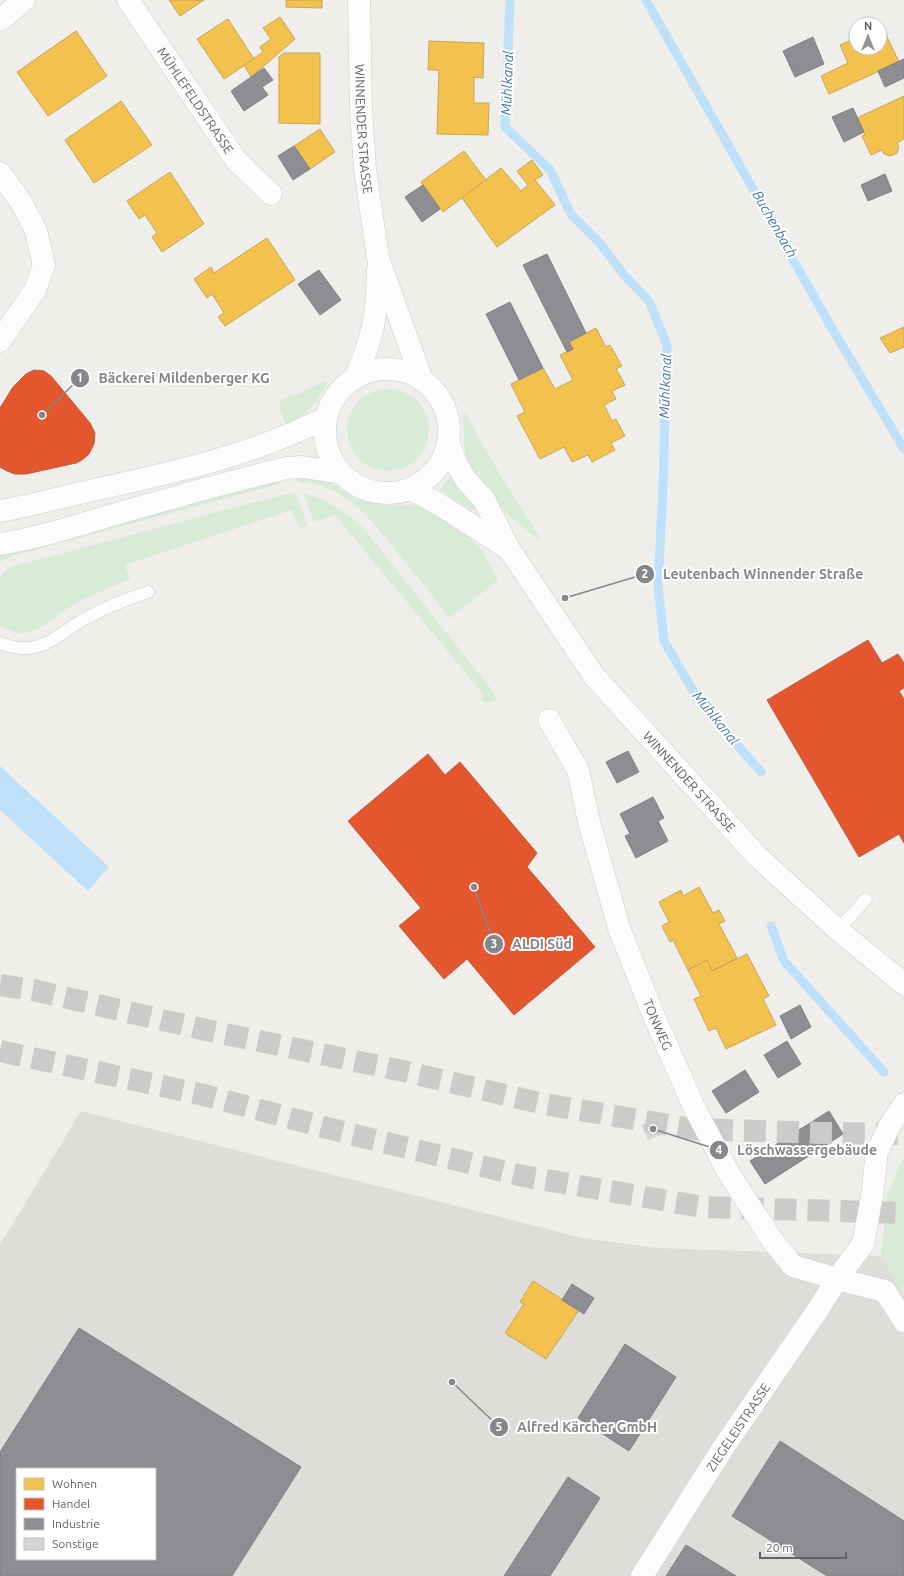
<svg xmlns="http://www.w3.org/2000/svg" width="904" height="1576" font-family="Ubuntu,sans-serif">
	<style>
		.industrial { fill: #dfddda; fill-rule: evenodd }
		.green { fill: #d8ebd6 }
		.water { fill: #bfe0f9 }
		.homes { fill: #f2c14e; stroke: #c6a556 }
		.shops { fill: #e4572e; stroke: #bc5b3f }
		.industry { fill: #8d8d92; stroke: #7f8085; fill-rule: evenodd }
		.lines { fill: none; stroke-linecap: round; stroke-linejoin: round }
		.stream { stroke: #bfe0f9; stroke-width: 9 }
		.building { fill: #d6d5d3; stroke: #deddd9 }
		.trunk-tunnel { stroke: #cbcbca; stroke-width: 22; stroke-dasharray: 22 11; stroke-linecap: butt }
		.service-casing { stroke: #cbcccc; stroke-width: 13 }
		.minor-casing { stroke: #cbcccc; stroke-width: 23 }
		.tertiary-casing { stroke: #cbcccc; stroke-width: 23 }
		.service { stroke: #fdfcfc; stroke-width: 12 }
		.minor { stroke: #fdfcfc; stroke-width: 22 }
		.tertiary { stroke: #fdfcfc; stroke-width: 22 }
		.labels { text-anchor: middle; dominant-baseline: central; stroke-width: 4; stroke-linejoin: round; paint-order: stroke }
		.street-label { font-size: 13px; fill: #5f6368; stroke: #fff }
		.water-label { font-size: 14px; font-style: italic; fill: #4174aa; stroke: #fff }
		.leader { fill: none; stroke: #84888a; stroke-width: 1.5 }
		.callout-dot { fill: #84888a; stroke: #fff; stroke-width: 1.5 }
		.mark-label { font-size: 12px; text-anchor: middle; font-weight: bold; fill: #fff }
		.callout-label { font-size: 14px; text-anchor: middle; font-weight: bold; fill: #84888a; stroke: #fff; stroke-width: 4; stroke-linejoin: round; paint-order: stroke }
	</style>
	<rect width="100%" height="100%" fill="#efeeea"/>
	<!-- industrial -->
	<path class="industrial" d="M81 1111 583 1238 657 1248 881 1256 904 1296V1576H0V1245ZM17 1469H155V1559H17Z"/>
	<!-- green -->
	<g class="green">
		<path d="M323 382H326L327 385C311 405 311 414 286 425L280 409V403L283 399 288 396 298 394Z"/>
		<circle cx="388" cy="430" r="41"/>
		<path d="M466 414C489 457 514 499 541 539L539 540 509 516 470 469 466 457 464 443 463 415Z"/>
		<path d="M297 475 327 480 351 496 367 502 381 505 422 506 462 531 481 549 498 580 450 618C435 599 420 580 404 561 377 527 346 482 298 482Z"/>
		<polygon points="451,476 475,508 472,511 440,490"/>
		<polygon points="278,478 279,484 12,556 0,562 0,554"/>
		<polygon points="292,493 296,493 307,525 301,528 297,524 292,510 125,565 130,579 79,601 41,627 30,632 18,633 0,626 0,577 10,567 228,509"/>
		<path d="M303 493C327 500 348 512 365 530L495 694 496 700 488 703 482 701 481 697 484 695 335 515 314 522Z"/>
		<polygon points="904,1157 904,1296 881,1256 887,1194"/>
	</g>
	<!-- water -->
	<polygon class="water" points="0,766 109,867 88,891 0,810"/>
	<!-- homes -->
	<g class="homes">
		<polygon points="169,0 204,0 180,16"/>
		<polygon points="286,0 322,0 322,8 286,7"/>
		<polygon points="280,17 295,39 251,77 244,65 263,52 260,47 271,39 263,28"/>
		<polygon points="228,19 254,59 224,79 197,39"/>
		<polygon points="882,26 899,62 829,94 821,76 848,63 840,45 856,38 856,48 880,48 880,27"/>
		<polygon points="76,31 107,76 48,116 17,72"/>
		<polygon points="429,41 484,43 483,78 474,77 474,103 489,103 488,135 437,134 439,70 428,70"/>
		<polygon points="284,53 320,53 320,124 279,123 279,57"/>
		<polygon points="904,96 904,139 897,143 899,147 897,153 890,156 884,154 882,150 871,155 862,136 865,135 857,118"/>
		<polygon points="121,101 152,145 94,183 65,140"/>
		<polygon points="320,129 335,152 310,169 294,146"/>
		<polygon points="464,151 486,180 443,212 421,182"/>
		<polygon points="532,160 543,175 535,180 555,205 497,247 462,198 501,168 521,191 528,185 517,171"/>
		<polygon points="170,172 204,224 162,252 152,237 157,233 145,215 139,219 127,201"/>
		<polygon points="267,238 295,280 225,326 218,317 224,313 212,294 207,298 194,279 211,267 214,273"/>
		<polygon points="904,327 904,347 890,353 880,338"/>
		<polygon points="596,328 606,347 610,345 622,366 616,369 625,385 612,391 616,399 604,405 612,421 616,419 625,436 611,443 615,450 592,462 588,455 572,462 564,447 540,459 517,416 525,412 511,384 543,368 555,389 573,380 560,355 573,349 569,342"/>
		<polygon points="699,887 713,913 719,910 725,921 719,924 737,958 712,971 707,960 688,970 673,940 670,942 662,926 669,922 659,902 681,890 683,896"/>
		<polygon points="747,954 769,996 763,999 776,1025 726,1049 716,1028 709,1031 694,999 701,996 688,970 707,960 712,971"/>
		<polygon points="533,1281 579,1310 546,1359 505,1333 524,1304 520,1302"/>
	</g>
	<!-- shops -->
	<g class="shops">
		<polygon points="34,370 44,371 51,376 90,423 95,433 94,444 89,454 82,460 76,463 26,474 15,474 7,471 0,467 0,408 13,387 26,374"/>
		<polygon points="868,640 882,663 898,654 904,663 904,688 899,691 904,699 904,843 899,834 859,857 767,700"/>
		<polygon points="428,754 445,775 460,762 537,853 527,867 595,947 514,1015 467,959 444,979 399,926 421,908 348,821"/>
	</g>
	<!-- industry -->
	<g class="industry">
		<polygon points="813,37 824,64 795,77 783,51"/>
		<polygon points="904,59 904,78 885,87 878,71"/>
		<polygon points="264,68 273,80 262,87 268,95 244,111 231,91"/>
		<polygon points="853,108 864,132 844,142 832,117"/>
		<polygon points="294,146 310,169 293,180 278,156"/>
		<polygon points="885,174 892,191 868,201 861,185"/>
		<polygon points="423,185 440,209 422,222 405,197"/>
		<polygon points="547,254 586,333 569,342 573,349 567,352 523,265"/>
		<polygon points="319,270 341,300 320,315 298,284"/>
		<polygon points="510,302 543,368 519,380 486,314"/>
		<polygon points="628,751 639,772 617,783 606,762"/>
		<polygon points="653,797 664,818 658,821 668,841 636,858 625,836 630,834 620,814"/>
		<polygon points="800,1005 811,1027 791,1039 780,1016"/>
		<polygon points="787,1041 801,1064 778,1078 764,1055"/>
		<polygon points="745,1070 759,1092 726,1113 712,1091"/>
		<polygon points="829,1111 843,1134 765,1184 750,1161"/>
		<polygon points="572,1284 594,1298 584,1314 562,1300"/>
		<path d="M79 1328 301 1467 232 1576H0V1452ZM17 1469H155V1559H17Z"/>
		<polygon points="625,1344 676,1377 629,1451 578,1418"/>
		<polygon points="780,1441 904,1521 904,1576 827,1576 732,1516"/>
		<polygon points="568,1477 600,1498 550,1576 504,1576"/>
		<polygon points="686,1545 736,1576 666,1576"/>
	</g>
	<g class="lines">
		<!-- stream -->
		<g class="stream">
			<polyline points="510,0 505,127 550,170 571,214 600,243 624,275 649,301 667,345 663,487 658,586 664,641 699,701 761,772"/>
			<polyline points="646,0 830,325 904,449"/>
			<polyline points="771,926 784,961 884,1072"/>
		</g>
	</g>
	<!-- building -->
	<polygon class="building" points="657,1118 664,1133 648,1140 642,1125"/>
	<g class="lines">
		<!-- trunk-tunnel -->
		<g class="trunk-tunnel">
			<polyline points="0,985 33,990 206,1030 403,1071 544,1104 693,1129 823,1133 904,1134"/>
			<polyline points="0,1051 204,1095 350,1134 523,1176 703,1207 904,1213"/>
		</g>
		<defs>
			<g id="service">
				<path d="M0 643C11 648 27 650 39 646 54 641 65 631 78 623 100 609 124 600 148 592"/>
				<polyline points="838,930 866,899"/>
			</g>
			<g id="minor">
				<path id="s1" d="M128 0 236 160 271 194"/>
				<polyline points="0,20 24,0"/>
				<polyline points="0,173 21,202 36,231 44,265 35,290 0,341"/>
				<path id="s2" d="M549 720 578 770 589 822 619 928 654 1016 693 1105 728 1172 772 1240 793 1266 837 1279 819 1308 723 1448 642 1576"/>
				<polyline points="904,1104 890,1125 877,1152 872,1196 863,1244 837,1279 885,1291 904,1321"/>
			</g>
			<g id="tertiary">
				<path id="s3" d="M359 0 361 109 365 169 378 258 422 380"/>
				<circle cx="387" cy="431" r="62"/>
				<path d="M355 378C362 362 368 347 372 331 377 311 377 290 378 269"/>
				<path id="s4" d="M449 444 457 465 466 480 485 501 509 549 594 676 757 856 838 930 904 984"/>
				<polyline points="411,489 440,505 509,549"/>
				<path d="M0 511C33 505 66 496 98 489 176 472 256 454 327 417"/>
				<path d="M0 544C44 537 87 522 130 510 181 495 233 481 286 468L303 467 341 473"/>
			</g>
		</defs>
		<!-- service casing -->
		<use href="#service" class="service-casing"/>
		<!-- minor casing -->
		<use href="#minor" class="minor-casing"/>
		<!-- tertiary casing -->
		<use href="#tertiary" class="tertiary-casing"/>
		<!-- service -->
		<use href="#service" class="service"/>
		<!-- minor -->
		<use href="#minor" class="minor"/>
		<!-- tertiary -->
		<use href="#tertiary" class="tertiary"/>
	</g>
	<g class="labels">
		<!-- street labels -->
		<g class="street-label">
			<text stroke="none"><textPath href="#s1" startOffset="121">MÜHLEFELDSTRASSE</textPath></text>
			<text stroke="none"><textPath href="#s3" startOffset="129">WINNENDER STRASSE</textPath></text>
			<text stroke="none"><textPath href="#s4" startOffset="417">WINNENDER STRASSE</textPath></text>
			<text stroke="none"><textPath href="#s2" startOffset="325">TONWEG</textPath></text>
			<text transform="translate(738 1427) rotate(-56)">ZIEGELEISTRASSE</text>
		</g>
		<!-- water labels -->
		<g class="water-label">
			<text transform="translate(507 83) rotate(-88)">Mühlkanal</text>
			<text transform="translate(775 224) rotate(60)">Buchenbach</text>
			<text transform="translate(665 386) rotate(-88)">Mühlkanal</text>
			<text transform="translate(716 718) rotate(51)">Mühlkanal</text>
		</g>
	</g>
	<!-- callouts -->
	<path class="leader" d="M42 415L80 378M565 598L645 574M474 887L494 944M653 1129L719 1150M452 1382L499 1427"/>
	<g class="callout-dot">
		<circle cx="42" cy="415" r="4"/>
		<circle cx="565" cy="598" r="4"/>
		<circle cx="474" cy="887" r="4"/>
		<circle cx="653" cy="1129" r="4"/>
		<circle cx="452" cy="1382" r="4"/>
		<circle cx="80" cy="378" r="10"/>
		<circle cx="645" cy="574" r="10"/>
		<circle cx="494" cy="944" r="10"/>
		<circle cx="719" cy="1150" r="10"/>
		<circle cx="499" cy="1427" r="10"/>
	</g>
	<g class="mark-label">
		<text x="80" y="382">1</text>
		<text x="645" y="578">2</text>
		<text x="494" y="948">3</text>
		<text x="719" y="1154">4</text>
		<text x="499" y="1431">5</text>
	</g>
	<g class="callout-label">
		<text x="184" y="383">Bäckerei Mildenberger KG</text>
		<text x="763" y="579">Leutenbach Winnender Straße</text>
		<text x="542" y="949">ALDI Süd</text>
		<text x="807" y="1155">Löschwassergebäude</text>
		<text x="587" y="1432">Alfred Kärcher GmbH</text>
	</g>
	<!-- legend -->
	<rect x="16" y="1468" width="140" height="92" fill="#ffffff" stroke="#bfc1c3"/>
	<rect x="24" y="1478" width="20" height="12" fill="#f2c14e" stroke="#bfc1c3"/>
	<text x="52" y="1488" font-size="12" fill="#5f6368">Wohnen</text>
	<rect x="24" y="1498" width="20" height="12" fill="#e4572e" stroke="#bfc1c3"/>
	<text x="52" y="1508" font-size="12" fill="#5f6368">Handel</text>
	<rect x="24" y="1518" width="20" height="12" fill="#8d8d92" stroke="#bfc1c3"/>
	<text x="52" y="1528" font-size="12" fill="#5f6368">Industrie</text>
	<rect x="24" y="1538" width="20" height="12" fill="#d6d5d3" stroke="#bfc1c3"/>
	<text x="52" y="1548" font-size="12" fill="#5f6368">Sonstige</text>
	<!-- north arrow -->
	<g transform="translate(868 36)"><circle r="19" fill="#ffffff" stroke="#bfc1c3"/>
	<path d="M0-3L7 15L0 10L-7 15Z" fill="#919496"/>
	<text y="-6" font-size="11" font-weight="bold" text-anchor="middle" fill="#5f6368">N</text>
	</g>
	<!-- scale -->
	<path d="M760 1552v6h86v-6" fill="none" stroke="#5f6368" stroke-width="2"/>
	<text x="766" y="1552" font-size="12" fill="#5f6368" stroke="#ffffff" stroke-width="3" paint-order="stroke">20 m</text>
</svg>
